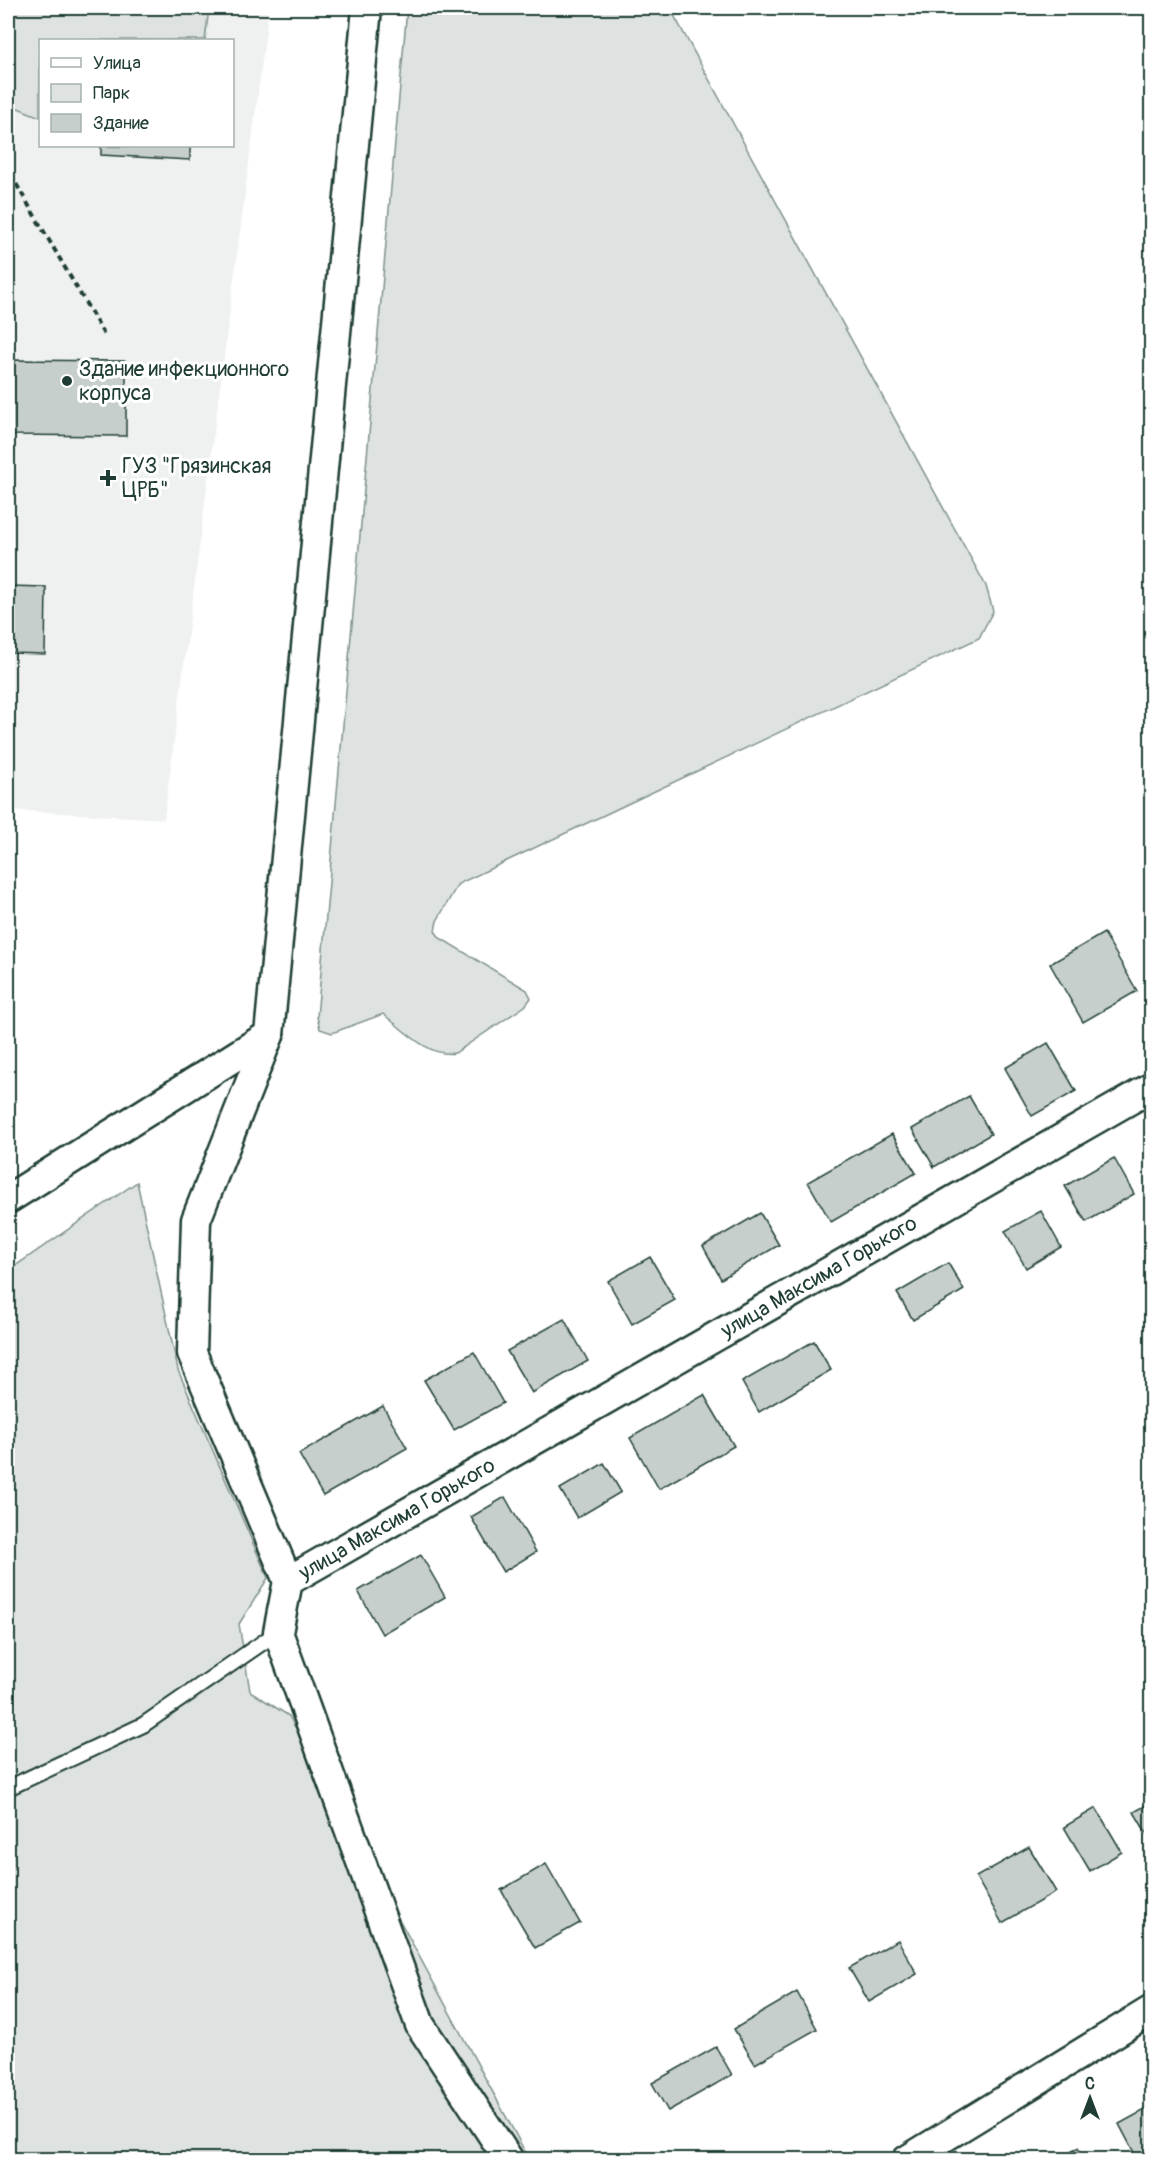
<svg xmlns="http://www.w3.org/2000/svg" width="1159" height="2167" font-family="Pangolin,sans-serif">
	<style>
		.built { fill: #eef1f0; fill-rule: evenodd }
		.green { fill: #dee3e2; stroke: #7e908b; stroke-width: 1.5 }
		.building { fill: #c7cfcc; stroke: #1f3d34; stroke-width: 1.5 }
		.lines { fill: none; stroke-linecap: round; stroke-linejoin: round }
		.service-casing { stroke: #1f3d34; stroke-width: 18 }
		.minor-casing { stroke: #1f3d34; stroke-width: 33 }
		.path { stroke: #1f3d34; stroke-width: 4; stroke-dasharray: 6 4.5; stroke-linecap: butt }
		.service { stroke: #fff; stroke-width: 14 }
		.minor { stroke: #fff; stroke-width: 28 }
		.poi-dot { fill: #1f3d34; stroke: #fff; stroke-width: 2 }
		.labels { text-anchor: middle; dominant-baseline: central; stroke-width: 6; stroke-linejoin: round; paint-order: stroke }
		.poi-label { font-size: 21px; fill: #1f3d34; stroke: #fff; text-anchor: start }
		.street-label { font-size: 21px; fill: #1f3d34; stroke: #fff }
	</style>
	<rect width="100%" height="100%" fill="#fff"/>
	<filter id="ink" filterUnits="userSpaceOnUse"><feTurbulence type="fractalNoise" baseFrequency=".0167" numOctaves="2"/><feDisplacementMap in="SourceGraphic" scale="12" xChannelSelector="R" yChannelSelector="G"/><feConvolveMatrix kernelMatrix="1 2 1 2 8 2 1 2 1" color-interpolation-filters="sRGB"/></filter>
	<g filter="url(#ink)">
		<!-- built -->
		<path class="built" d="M8 8H269L164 819 8 810ZM40 40H232V146H40Z"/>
		<!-- green -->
		<g class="green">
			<polygon points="8,8 209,8 205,40 40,40 40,117 8,104"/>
			<path d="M407 8H670L986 586 993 611 979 638 458 884 437 921 435 931 440 938 527 990 531 998 525 1006 455 1053C429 1058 403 1029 383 1014L332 1033 320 1029 317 1017Z"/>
			<polygon points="137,1182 178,1370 268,1578 239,1624 250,1691 289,1716 529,2159 8,2159 8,1271"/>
		</g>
		<!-- building -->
		<g class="building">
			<polygon points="101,146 190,146 190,160 101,155"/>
			<polygon points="8,360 126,361 126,436 8,435"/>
			<polygon points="8,586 46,587 45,654 8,653"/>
			<polygon points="1104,933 1137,991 1083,1022 1050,964"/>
			<polygon points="1048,1043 1076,1091 1032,1116 1005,1068"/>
			<polygon points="969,1096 991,1134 934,1167 912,1129"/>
			<polygon points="892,1134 916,1173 831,1222 808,1182"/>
			<polygon points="1114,1158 1134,1194 1086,1222 1065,1186"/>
			<polygon points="1041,1211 1061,1247 1026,1268 1005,1231"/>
			<polygon points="760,1213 779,1245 721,1279 703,1246"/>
			<polygon points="650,1257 675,1300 632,1324 608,1281"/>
			<polygon points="948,1263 964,1290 913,1320 897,1293"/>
			<polygon points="564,1319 588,1361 532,1393 507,1351"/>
			<polygon points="814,1341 831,1370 759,1412 742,1382"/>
			<polygon points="474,1352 503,1403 454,1430 424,1380"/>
			<polygon points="704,1395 734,1446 659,1489 630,1438"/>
			<polygon points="383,1406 407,1448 323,1496 299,1454"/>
			<polygon points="604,1463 621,1492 577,1518 560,1489"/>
			<polygon points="505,1497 536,1552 503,1572 471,1517"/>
			<polygon points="421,1555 445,1597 382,1634 358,1591"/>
			<polygon points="1152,1802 1152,1841 1151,1841 1134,1812"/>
			<polygon points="1096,1808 1122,1852 1090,1871 1064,1827"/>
			<polygon points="1029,1847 1056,1892 1002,1923 976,1877"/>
			<polygon points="546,1864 580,1923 535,1948 501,1890"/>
			<polygon points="898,1940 917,1974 869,2002 849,1968"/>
			<polygon points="797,1992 817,2029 755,2064 734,2029"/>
			<polygon points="716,2047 732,2075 668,2111 652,2083"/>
			<polygon points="1152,2106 1152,2156 1138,2160 1119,2124"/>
			<polygon points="1078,2148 1084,2160 1056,2160"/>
		</g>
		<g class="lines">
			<defs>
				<polyline id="service" points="8,1788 143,1725 278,1632"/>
				<g id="minor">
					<polyline points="8,1199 269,1035"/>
					<polyline points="288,1581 192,1353 196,1220 269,1035 367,8"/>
					<polyline points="288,1581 1152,1087"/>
					<polyline points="288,1581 278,1632 420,2025 509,2160"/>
					<polyline points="907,2160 1152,2010"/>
				</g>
			</defs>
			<!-- service casing -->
			<use href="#service" class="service-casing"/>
			<!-- minor casing -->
			<use href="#minor" class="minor-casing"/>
			<!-- path -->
			<polyline class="path" points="11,175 106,338"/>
			<!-- service -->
			<use href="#service" class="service"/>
			<!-- minor -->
			<use href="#minor" class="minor"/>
		</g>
	</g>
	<!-- markers -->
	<g class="poi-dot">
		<circle cx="67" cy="381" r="6"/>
		<path d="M105 469h6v6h6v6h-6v6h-6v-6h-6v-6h6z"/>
	</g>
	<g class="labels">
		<!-- poi labels -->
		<g class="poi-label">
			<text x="79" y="369">Здание инфекционного<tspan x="79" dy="24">корпуса</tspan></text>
			<text x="122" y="466">ГУЗ "Грязинская<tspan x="122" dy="24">ЦРБ"</tspan></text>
		</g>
		<!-- street labels -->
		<g class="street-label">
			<text transform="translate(819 1277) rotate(-30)">улица Максима Горького</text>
			<text transform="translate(397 1519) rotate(-30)">улица Максима Горького</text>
		</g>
	</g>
	<!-- margin -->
	<rect width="1159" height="2167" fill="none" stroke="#fff" stroke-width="30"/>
	<rect x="15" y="15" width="1129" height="2137" fill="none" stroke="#1f3d34" stroke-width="2" filter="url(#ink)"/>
	<!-- legend -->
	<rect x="39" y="39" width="195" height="108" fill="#ffffff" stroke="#a5b1ae" stroke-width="1.5"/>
	<rect x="51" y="58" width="30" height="9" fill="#ffffff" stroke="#a5b1ae" stroke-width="1.5"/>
	<text x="93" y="69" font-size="18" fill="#1f3d34">Улица</text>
	<rect x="51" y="84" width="30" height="18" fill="#dee3e2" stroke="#a5b1ae" stroke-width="1.5"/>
	<text x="93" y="99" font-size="18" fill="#1f3d34">Парк</text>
	<rect x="51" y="114" width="30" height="18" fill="#c7cfcc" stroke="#a5b1ae" stroke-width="1.5"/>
	<text x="93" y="129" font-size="18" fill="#1f3d34">Здание</text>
	<!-- north arrow -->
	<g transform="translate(1090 2098)" stroke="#ffffff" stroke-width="4.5" paint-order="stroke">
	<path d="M0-4.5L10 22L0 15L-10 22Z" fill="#1f3d34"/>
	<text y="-9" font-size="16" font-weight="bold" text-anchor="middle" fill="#1f3d34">С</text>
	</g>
</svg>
